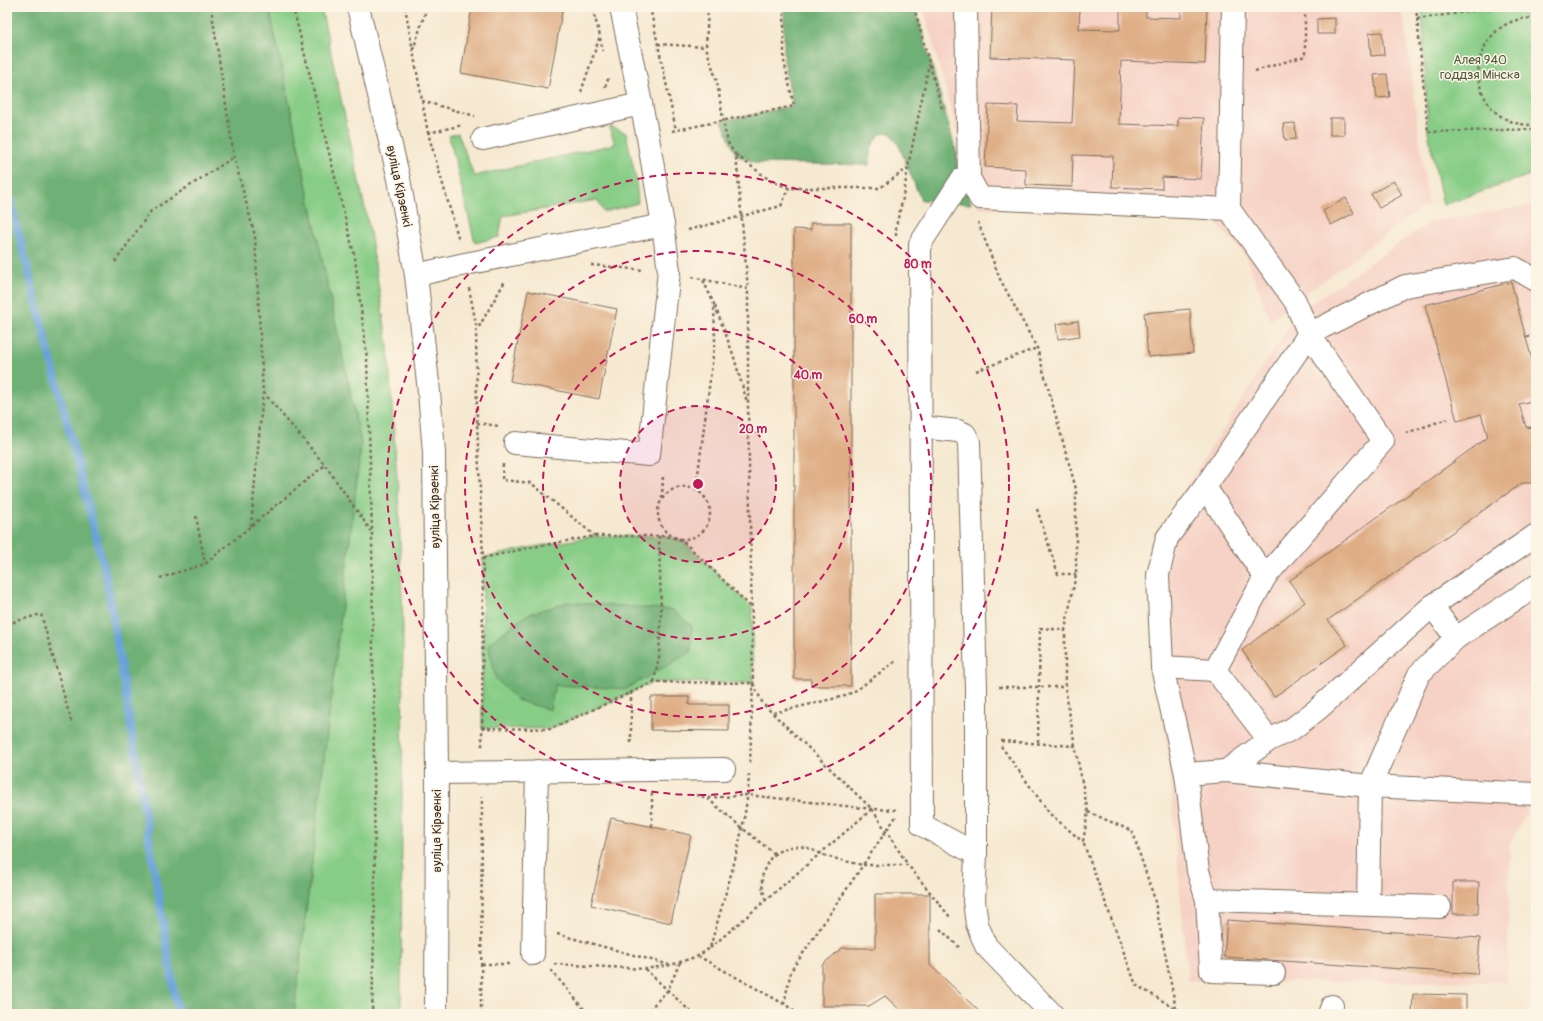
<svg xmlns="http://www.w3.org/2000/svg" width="1543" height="1021" font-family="Pangolin,sans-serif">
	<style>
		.built { fill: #f6d1c5 }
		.green { fill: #88cd87; stroke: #627c52 }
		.forest { fill: #6eb074; stroke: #546d49 }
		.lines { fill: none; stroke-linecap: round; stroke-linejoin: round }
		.stream { stroke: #67a2d7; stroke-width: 8 }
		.building { fill: #dfae86 }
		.minor-casing { stroke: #7c6d5d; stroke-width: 24 }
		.path { stroke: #7c6d5d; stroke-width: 2.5; stroke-dasharray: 3 3; stroke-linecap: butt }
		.minor { stroke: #fff; stroke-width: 22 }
		.ring { fill: none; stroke: #c2185b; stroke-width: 2; stroke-dasharray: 7 5 }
		.labels { text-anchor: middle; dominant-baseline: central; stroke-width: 3; stroke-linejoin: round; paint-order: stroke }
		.park-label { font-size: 13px; fill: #525b3e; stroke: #fcf5e5 }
		.street-label { font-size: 13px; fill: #3b2a1e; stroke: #fcf5e5 }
		.centre { fill: #c2185b; stroke: #fcf5e5; stroke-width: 2 }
		.ring-label { font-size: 12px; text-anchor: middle; font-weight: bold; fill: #c2185b; stroke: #fcf5e5; stroke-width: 3; stroke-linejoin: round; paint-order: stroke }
	</style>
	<rect width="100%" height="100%" fill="#fcf5e5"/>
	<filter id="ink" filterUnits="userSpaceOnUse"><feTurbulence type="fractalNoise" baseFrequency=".025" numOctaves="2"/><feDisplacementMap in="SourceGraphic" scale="8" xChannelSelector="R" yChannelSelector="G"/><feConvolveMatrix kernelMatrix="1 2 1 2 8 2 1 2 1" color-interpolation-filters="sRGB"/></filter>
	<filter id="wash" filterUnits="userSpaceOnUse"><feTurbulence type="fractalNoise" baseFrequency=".012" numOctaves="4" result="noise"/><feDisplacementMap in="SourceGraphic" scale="16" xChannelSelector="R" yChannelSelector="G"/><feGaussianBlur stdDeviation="0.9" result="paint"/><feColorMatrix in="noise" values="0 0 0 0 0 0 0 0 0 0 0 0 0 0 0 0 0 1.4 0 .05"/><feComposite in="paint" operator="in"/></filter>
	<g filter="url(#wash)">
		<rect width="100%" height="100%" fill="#f6e9d1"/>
		<!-- built -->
		<g class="built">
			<polygon points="923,7 1402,7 1428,203 1270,320 1246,256 1213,220 978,208"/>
			<polygon points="1536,205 1536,674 1532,794 1532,801 1510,843 1507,982 1188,981 1149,546 1297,313 1430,222"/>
		</g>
		<!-- green -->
		<g class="green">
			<polygon points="269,7 321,7 370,232 388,346 399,508 403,628 401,1014 294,1014 361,444"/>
			<polygon points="1422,7 1536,7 1536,173 1443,205 1428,132"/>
			<polygon points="609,126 626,133 636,179 638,203 604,212 597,200 503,216 499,237 475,243 449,136 458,133 474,176 615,144"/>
			<polygon points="595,536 665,536 682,540 752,607 753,683 654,682 550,729 482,728 483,558 528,548"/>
		</g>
		<!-- forest -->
		<g class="forest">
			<polygon points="7,7 269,7 361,444 294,1014 7,1014"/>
			<polygon points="784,7 915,7 971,204 921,200 899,146 891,133 880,134 872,146 869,165 756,163 736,155 722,121 793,106 784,61"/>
			<polygon points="568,602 673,610 692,626 691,652 626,689 555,685 550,710 517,700 496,679 488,644 526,615"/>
		</g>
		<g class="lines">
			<!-- stream -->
			<polyline class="stream" points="7,187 106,576 178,1014"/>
		</g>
		<g id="blocks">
			<!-- building -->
			<g class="building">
				<polygon points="472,7 563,7 548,89 461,73"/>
				<polygon points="992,7 1053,9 1054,7 1080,7 1079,29 1120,30 1120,7 1146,7 1146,17 1181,18 1181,7 1207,7 1205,64 1121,61 1119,124 1178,126 1178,117 1204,118 1201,179 1162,177 1162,189 1112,187 1113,156 1073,155 1072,187 1026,185 1026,169 985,167 988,105 1018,106 1017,121 1072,123 1075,60 990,57"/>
				<polygon points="1335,18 1335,34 1317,34 1317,19"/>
				<polygon points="1382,32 1384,55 1371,56 1369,33"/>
				<polygon points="1387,74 1390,97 1377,98 1374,75"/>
				<rect x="1330" y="118" width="14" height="17"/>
				<polygon points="1295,123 1296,139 1285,140 1283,124"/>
				<polygon points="1394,181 1402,195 1379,208 1371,194"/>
				<polygon points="1346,198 1354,213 1331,225 1323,211"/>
				<polygon points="811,223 851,223 851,686 811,686 811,679 794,679 794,229 811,230"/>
				<polygon points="1511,282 1536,375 1536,400 1519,404 1526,427 1536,428 1536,483 1522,483 1328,620 1347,645 1274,697 1242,650 1305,602 1289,581 1488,437 1481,414 1457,421 1425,305"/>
				<polygon points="528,291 617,309 599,399 510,381"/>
				<polygon points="1190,309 1193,353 1148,357 1144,313"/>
				<polygon points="1078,321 1080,336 1058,339 1056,324"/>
				<polygon points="651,697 689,697 689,705 729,705 729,731 651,730"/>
				<polygon points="611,818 691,835 671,923 591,905"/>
				<polygon points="1453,882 1479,882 1478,914 1453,914"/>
				<polygon points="875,894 930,894 930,965 982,1014 904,1014 885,996 869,1006 822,1006 822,965 842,948 875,948"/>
				<polygon points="1227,920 1480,938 1477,974 1224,957"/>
				<polygon points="1413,994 1466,995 1466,1014 1412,1014"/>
				<polygon points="1254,1011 1276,1012 1276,1014 1254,1014"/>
			</g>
		</g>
	</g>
	<g filter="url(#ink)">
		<use href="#blocks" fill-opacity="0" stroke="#7c6d5d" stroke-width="1"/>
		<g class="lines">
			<defs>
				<g id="minor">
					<polyline points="358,7 399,179 416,275 429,392 434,452 437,773 436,1014"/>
					<polyline points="621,7 641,104"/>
					<polyline points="966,7 969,178 980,198 1229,209 1233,7"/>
					<polyline points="483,139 641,104 648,138 663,225"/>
					<polyline points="969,176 962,179 920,244 922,825 976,854 974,901 977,924 986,946 1052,1014"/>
					<polyline points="416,275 465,264 663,225 669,271 649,455 515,443"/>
					<polyline points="920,427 958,431 965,434 969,442 976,687 976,854"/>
					<polyline points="1205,487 1265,577 1383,441 1309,334 1295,301 1229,209"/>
					<polyline points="1432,606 1456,638"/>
					<polyline points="1162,667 1215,670 1265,577"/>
					<polyline points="1215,670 1269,740"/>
					<polyline points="1226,771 1269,740 1292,729 1318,709 1432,606 1536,535"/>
					<polyline points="437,773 724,769"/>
					<polyline points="1186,774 1226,771 1370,786 1419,674 1456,638 1536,586"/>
					<polyline points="1207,900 1440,907"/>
					<polyline points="1368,904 1370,786 1536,794"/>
					<polyline points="533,954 537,771"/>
					<polyline points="1274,973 1211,971 1207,900 1198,871 1186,774 1162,667 1158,575 1167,538 1205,487 1309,334 1405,286 1515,268 1536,280"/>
					<polyline points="1329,1014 1332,1006"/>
				</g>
			</defs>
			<!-- minor casing -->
			<use href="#minor" class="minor-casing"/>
			<!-- path -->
			<g class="path">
				<polyline points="211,7 234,157 255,236 263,392 325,465 371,531"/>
				<polyline points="293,7 355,258 367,359 372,532 375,895 372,1014"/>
				<polyline points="405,7 428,133 459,240"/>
				<polyline points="650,7 676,130"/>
				<polyline points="708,7 706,47 717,82 725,131 729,145 736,155 748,289"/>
				<polyline points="914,7 942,109"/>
				<polyline points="1416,7 1428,132 1536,129"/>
				<polyline points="1417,19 1501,7"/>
				<path d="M1536 19C1531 19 1525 18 1521 19 1485 26 1468 68 1485 98 1489 106 1496 114 1504 118 1514 124 1524 125 1536 125"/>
				<polyline points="600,38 603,51"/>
				<polyline points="658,44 706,47"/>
				<polyline points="413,50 427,7"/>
				<polyline points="1255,71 1305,56 1305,10 1315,10 1316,7"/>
				<polyline points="605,87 609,77"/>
				<polyline points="581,92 600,36 592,7"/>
				<polyline points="422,101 475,116"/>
				<polyline points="672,131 794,106 784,61 784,7"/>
				<polyline points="428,133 463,125"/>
				<polyline points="736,155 771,181 789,188 880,188 908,168"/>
				<polyline points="978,222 1000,279 1037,348 1076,489 1076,574 1065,630"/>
				<polyline points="688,230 781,206 789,188"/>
				<polyline points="896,236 896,226 903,198 908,167 929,64"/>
				<polyline points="115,262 151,211 234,157"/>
				<polyline points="591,265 644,270"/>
				<polyline points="692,277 748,289 748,406 753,683 750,765"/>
				<polyline points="469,288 476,324 477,423 483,558 482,748"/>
				<polyline points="715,306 733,354 747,402"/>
				<polyline points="476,332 505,281"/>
				<polyline points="1526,337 1536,335"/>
				<polyline points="7,341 11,340"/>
				<polyline points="976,371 1037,348"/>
				<polyline points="477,423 499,426"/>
				<polyline points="1406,433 1447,419"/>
				<polyline points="503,464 502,480 531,483 595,536"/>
				<circle cx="684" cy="513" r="26"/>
				<polyline points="696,490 715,340 714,304 703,280"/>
				<polyline points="662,498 663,475"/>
				<polyline points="1037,509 1058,574 1076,574"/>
				<polyline points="196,516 205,564"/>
				<polyline points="251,526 263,392"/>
				<polyline points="483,558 528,548 595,536 665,536 682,540 751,607"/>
				<polyline points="160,578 205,564 325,465"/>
				<polyline points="7,624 41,614 72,724"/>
				<polyline points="654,682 659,657 661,612 659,536"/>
				<polyline points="999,687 1065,687"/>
				<polyline points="631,692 631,746"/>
				<polyline points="773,713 845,696 858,689 897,660"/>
				<polyline points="482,728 550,729 654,682 753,683 763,704 872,809 908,865"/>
				<polyline points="1001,741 1075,746 1088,812 1083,842 1136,985 1176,1009 1192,1014"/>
				<polyline points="1038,742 1040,628 1065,630 1065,687 1075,746"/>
				<polyline points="1001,746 1050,814 1083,842"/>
				<polyline points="652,793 652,827"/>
				<polyline points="696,795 707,798 742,828 775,854"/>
				<polyline points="708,798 748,795 872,809 898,810"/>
				<polyline points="1088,812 1132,831 1154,897 1176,1009"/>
				<path d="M766 900C761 887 760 876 767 864 773 851 790 844 804 847 810 848 815 852 821 854 835 859 849 862 863 865L897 815"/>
				<polyline points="940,929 959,947"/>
				<polyline points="557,934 670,965"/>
				<polyline points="710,948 872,809"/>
				<polyline points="698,956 784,1004 792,1009 796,1014"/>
				<polyline points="482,964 511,964"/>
				<path d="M554 964 645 969 671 965 698 956 710 948C725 893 747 831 749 774"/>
				<polyline points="645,969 693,1014"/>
				<polyline points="551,970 588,1014"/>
				<polyline points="784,1004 791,971 863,865 908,865 950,917"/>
				<polyline points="481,1014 482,797"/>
				<polyline points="645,1014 668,990 680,962"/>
			</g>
			<!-- minor -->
			<use href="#minor" class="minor"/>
		</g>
	</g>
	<!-- distance rings -->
	<circle cx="698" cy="484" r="78" fill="#c2185b" fill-opacity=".12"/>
	<g class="ring">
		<circle cx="698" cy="484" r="78"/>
		<circle cx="698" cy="484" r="155"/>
		<circle cx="698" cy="484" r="233"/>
		<circle cx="698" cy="484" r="311"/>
	</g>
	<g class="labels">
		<!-- park labels -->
		<g class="park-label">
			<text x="1480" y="60">Алея 940<tspan x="1480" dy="15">годдзя Мінска</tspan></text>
		</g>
		<!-- street labels -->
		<g class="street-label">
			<text transform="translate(399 186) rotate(78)">вуліца Кірэенкі</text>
			<text transform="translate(435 507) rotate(-91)">вуліца Кірэенкі</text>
			<text transform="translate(437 831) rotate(-90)">вуліца Кірэенкі</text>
		</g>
	</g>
	<circle cx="698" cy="484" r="6" class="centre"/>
	<g class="ring-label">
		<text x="918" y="268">80 m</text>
		<text x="863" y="323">60 m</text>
		<text x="808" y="379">40 m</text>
		<text x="753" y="433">20 m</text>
	</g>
	<!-- margin -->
	<rect width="1543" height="1021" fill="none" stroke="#fcf5e5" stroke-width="24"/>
</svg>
